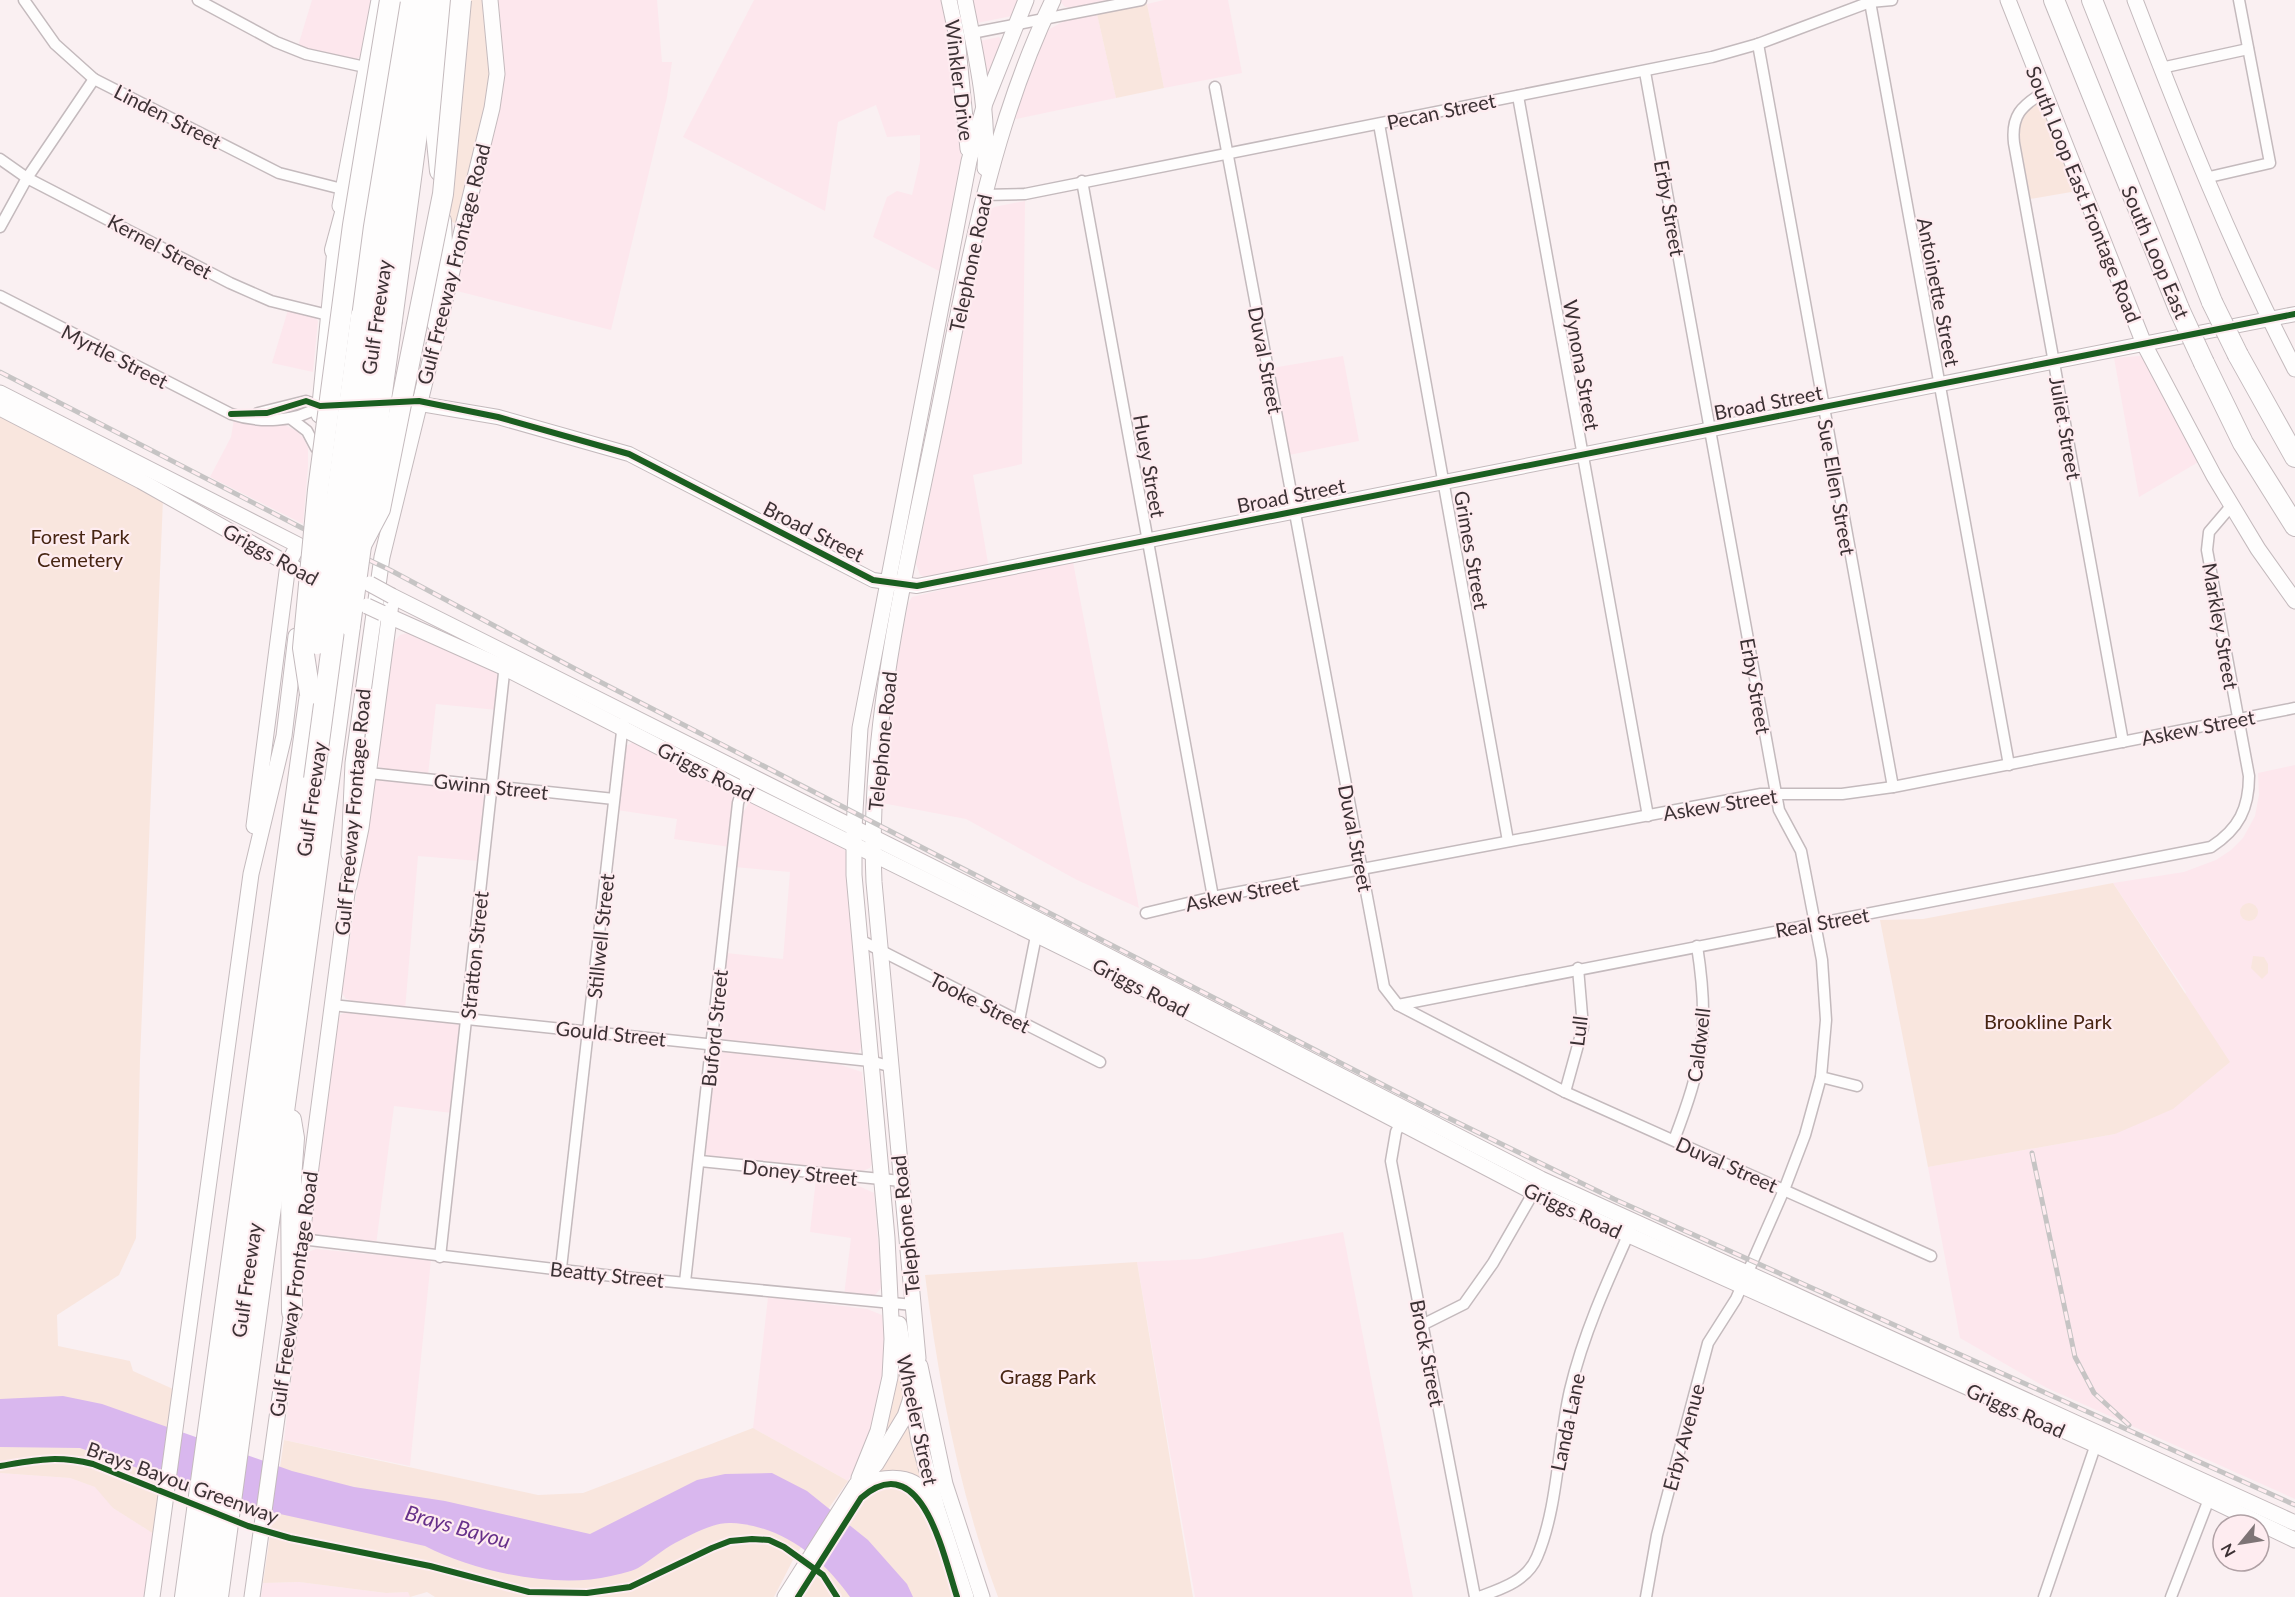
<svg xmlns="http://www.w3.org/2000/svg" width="2295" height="1597" font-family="Lato,sans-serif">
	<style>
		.built { fill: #fde7ed }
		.green { fill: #f9e6de }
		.water { fill: #d9b7ee }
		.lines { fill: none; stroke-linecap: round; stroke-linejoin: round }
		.minor-casing { stroke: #c4babd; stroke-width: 13 }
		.tertiary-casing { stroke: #c4babd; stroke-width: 16 }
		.secondary-casing { stroke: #c4babd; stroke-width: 17 }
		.motorway-casing { stroke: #c4babd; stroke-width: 22 }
		.minor { stroke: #fefdfd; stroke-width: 10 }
		.tertiary { stroke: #fefdfd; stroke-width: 14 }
		.secondary { stroke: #fefdfd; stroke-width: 15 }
		.motorway { stroke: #fefdfd; stroke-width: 20 }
		.rail-casing { stroke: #c6c4c4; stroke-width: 5 }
		.rail { stroke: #feecf0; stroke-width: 3; stroke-dasharray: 9; stroke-linecap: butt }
		.secondary-bridge-casing { stroke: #c4babd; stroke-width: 17; stroke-linecap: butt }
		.motorway-bridge-casing { stroke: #c4babd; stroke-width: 22; stroke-linecap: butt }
		.secondary-bridge { stroke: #fefdfd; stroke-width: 15 }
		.motorway-bridge { stroke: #fefdfd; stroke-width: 20 }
		.cycleway-casing { stroke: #feecf0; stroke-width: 10 }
		.cycleway { stroke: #1b5e20; stroke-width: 6 }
		.labels { text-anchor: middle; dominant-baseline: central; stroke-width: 4.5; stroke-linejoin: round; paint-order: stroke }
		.street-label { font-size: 20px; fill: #3c3134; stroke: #feecf0 }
		.park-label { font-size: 20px; fill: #472512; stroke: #feecf0 }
		.water-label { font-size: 21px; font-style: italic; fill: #67308a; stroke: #feecf0 }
	</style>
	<rect width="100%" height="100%" fill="#faf0f2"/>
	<!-- built -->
	<g class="built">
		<polygon points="312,0 375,0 364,55 354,60 298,46"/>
		<polygon points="495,0 657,0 662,62 672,62 667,97 611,330 453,290"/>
		<polygon points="754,0 943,0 961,118 961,161 941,272 873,237 887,197 897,191 912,195 920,161 920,135 887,137 876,105 838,122 825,211 683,137"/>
		<polygon points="969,0 1023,0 1012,16 977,23"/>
		<polygon points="1059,0 1120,0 1076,8 1065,7"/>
		<polygon points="1164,0 1228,0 1242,73 1164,88 1147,4"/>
		<polygon points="1097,14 1116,98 1011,120 1046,31 1066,20"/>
		<polygon points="999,37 1003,42 986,81 980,41"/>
		<polygon points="1025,201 1022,464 973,475 989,569 926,578 920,575 916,564 987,213 994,207"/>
		<polygon points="288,310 315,317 318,321 313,372 272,363"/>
		<polygon points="1343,356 1359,441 1289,455 1272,368"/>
		<polygon points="2140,356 2145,358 2200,461 2139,497 2114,358"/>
		<polygon points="234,419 281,423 297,431 304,439 308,448 308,467 303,524 210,477 231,437"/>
		<polygon points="1073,562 1139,908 1077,880 966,819 882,803 888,714 908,604 912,597 1004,575"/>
		<polygon points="408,633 495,671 497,675 497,710 436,704 428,775 384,770 376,764 391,646 400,635"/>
		<polygon points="637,740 731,791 733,802 730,847 674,839 677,819 617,810 626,746"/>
		<polygon points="2295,765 2295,1499 2047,1388 1960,1338 1928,1167 2115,1134 2186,992 2113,883 2184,872 2216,860 2231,850 2243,838 2255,816 2259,795 2258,773"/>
		<polygon points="377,778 487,790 479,861 418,856 405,1010 361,1004 346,999 342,993 373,780"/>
		<polygon points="750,801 843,848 846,852 862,1046 858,1053 719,1041 717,1038 726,953 783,959 790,872 735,867 741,816"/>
		<polygon points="350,1010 460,1023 452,1113 394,1106 376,1245 314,1235 310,1228 336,1022 338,1016"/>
		<polygon points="720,1051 838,1064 862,1072 872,1164 870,1168 857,1173 708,1159 705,1153 715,1056"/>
		<polygon points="816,1179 850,1182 874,1193 882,1287 874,1296 844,1296 851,1238 810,1232"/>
		<polygon points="1343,1232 1413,1597 1195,1597 1137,1262 1200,1259"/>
		<polygon points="316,1249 431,1260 410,1466 284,1440 306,1257 308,1252"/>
		<polygon points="768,1297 867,1309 882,1315 886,1356 882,1396 864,1450 848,1481 753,1428"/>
		<polygon points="0,1473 70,1478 96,1487 113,1508 154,1534 145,1597 0,1597"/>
		<polygon points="299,1582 386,1593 408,1592 410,1597 261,1597 263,1583"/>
	</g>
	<!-- green -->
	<g class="green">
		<polygon points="470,0 484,0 492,49 486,116 456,224 451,221 449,193"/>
		<polygon points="1147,4 1164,88 1116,98 1097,14"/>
		<path d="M2038 103 2044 104 2077 191 2030 199C2025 169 2003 120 2038 103Z"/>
		<polygon points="0,416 163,499 140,1060 136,1238 119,1275 57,1315 58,1346 130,1361 133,1371 173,1389 154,1534 113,1508 95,1487 70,1478 0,1473"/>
		<polygon points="2113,883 2230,1062 2173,1109 2115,1134 1928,1167 1880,920 1923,919"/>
		<circle cx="2249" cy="912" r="9"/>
		<polygon points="2253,956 2264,957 2268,964 2268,973 2262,979 2251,968"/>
		<path d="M1137 1262 1193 1597H998C959 1493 939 1385 925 1275Z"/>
		<path d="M895 1371 900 1372C906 1407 901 1411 883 1440Z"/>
		<polygon points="905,1424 909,1426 921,1477 918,1479 879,1473 877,1469"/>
		<polygon points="753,1428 848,1481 795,1556 774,1597 435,1597 427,1592 410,1597 408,1592 386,1593 299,1582 263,1583 284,1440 538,1495 583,1493"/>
		<polygon points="898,1482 925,1497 934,1516 960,1597 795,1597 861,1495 870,1486"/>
	</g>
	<!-- water -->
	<path class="water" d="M63 1396 102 1404 292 1471 354 1487 445 1501 590 1534 697 1480 725 1474 772 1473 807 1491 868 1540 907 1584 913 1597H850C822 1557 780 1525 731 1523 713 1522 691 1535 675 1543 662 1550 651 1560 638 1568 630 1572 619 1574 611 1576 556 1589 475 1572 425 1546L253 1508 80 1448 0 1447V1399Z"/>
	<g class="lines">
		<defs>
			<g id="minor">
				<polyline points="24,0 55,44 94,79 279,173 342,189"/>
				<polyline points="198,0 276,42 306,54 365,67"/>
				<polyline points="1870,2 2009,765"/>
				<polyline points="972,33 1141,0"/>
				<polyline points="1758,44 1893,787"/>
				<polyline points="2161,68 2248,49"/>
				<polyline points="1645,72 1779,810 1801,851 1822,960 1826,1020 1821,1077 1805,1135 1784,1190 1736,1299 1708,1343 1657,1535 1646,1597"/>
				<polyline points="1215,87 1384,987 1398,1005 1565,1092 1931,1256"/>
				<path d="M2044 92C2021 106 2011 116 2014 143L2123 742"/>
				<polyline points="1518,96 1648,816"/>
				<polyline points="1379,124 1508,841"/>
				<polyline points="0,159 27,178 230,283 271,301 328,315"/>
				<polyline points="2205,178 2270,163 2239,0"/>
				<polyline points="1082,181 1213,897"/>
				<polyline points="983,195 1025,194 1712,57 1758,44 1870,2 1892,0"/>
				<polyline points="0,227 27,178 94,79"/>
				<path d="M0 296 231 414C259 423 295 423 320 406"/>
				<polyline points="258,413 306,401 320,406"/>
				<polyline points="290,418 307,431 316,448"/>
				<polyline points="369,773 614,799"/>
				<polyline points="1146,913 1213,897 1761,794 1842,794 1893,787 2295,708"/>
				<polyline points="860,940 1100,1062"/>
				<polyline points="332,1005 870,1061 889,1066"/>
				<path d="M1398 1005 2211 847C2239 829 2249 808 2249 776L2207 550 2209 532 2232 505"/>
				<polyline points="1019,1021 1037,931"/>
				<polyline points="1821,1077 1857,1086"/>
				<polyline points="1565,1092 1583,1027 1578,968"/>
				<polyline points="1403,1118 1396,1132 1391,1161 1475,1597"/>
				<path d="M1674 1140C1703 1064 1710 1028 1697 946"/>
				<polyline points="700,1161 901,1181"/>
				<polyline points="301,1239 613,1276 913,1305"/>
				<polyline points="440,1257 505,664"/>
				<polyline points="561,1268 623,723"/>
				<polyline points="685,1282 738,803 747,774"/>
				<polyline points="1422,1325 1464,1304 1493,1263 1536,1188"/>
				<path d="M1479 1597C1501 1589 1527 1581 1537 1557 1558 1508 1558 1442 1570 1390 1583 1335 1607 1282 1630 1231"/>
				<polyline points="2044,1597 2098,1438"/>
				<polyline points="2171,1597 2211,1494"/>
			</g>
			<polyline id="tertiary" points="409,402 498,417 629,454 873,580 917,586 2295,314"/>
			<g id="secondary">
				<polyline points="949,0 957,37 968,149"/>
				<path d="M965 0C976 56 989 110 985 168"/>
				<polyline points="2008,0 2144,344 2214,476 2258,549 2295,601"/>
				<path d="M2135 0C2183 125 2233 250 2295 369"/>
				<polyline points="340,206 379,0"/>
				<polyline points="0,393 298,545 288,564 254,826"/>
				<polyline points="0,408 141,481 295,568"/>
				<polyline points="319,415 336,239"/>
				<polyline points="382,613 505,668 743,790 1112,972 1533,1192 2096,1445 2295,1540"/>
				<polyline points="349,854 353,763 382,557 492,108 497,74 490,0"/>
				<polyline points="349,886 361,828 392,596 1040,921 1541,1179 2295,1523"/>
				<polyline points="299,1258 349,878"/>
				<polyline points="899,1324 919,1441 937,1508 966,1597"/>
				<polyline points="920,1366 945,1484 982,1597"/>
				<polyline points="859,1478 878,1431 890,1377 892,1339 887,1238 854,875 854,828 860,728 969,161 985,103 1026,0"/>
				<path d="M858 1484C887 1476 915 1472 932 1501"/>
				<polyline points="152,1597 251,874 284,736 296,636"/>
				<polyline points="252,1597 293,1303"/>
				<path d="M785 1597 856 1485 876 1464 905 1416 910 1401 918 1358 874 882C867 726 906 571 937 419 966 277 989 132 1053 0"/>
			</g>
			<g id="motorway">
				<polyline points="2054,0 2179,309"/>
				<polyline points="2092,0 2212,302"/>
				<polyline points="440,171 436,131 446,0"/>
				<polyline points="335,250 351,191"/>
				<polyline points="361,316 402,0"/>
				<polyline points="376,318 419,0"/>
				<polyline points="392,320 434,7"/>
				<polyline points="437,323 443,266 441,221"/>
				<polyline points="2238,355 2295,457"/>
				<polyline points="2204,363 2243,443 2295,526"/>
				<polyline points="291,1120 294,1138 291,1179 292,1312"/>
				<polyline points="185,1597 310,694"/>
				<polyline points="200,1597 314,779"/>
				<polyline points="218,1597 350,626"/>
			</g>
		</defs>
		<!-- minor casing -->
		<use href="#minor" class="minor-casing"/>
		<!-- tertiary casing -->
		<use href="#tertiary" class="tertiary-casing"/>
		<!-- secondary casing -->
		<use href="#secondary" class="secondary-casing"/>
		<!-- motorway casing -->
		<use href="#motorway" class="motorway-casing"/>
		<!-- minor -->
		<use href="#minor" class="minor"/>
		<!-- tertiary -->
		<use href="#tertiary" class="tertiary"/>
		<!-- secondary -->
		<use href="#secondary" class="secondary"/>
		<!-- motorway -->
		<use href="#motorway" class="motorway"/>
		<defs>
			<g id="rail">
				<polyline points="0,372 302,528 390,570 581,672 1430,1109 1614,1199 2295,1505"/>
				<polyline points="2032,1153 2075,1357 2094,1393 2129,1425"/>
			</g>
		</defs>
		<!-- rail casing -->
		<use href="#rail" class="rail-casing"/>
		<!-- rail -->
		<use href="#rail" class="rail"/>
		<defs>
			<g id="secondary-bridge">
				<polyline points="370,584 392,596"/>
				<polyline points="367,606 382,613"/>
			</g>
			<g id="motorway-bridge">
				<polyline points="2212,302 2238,355"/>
				<polyline points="2179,309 2204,363"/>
				<polyline points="361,545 380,509 443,194 461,0"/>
				<polyline points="350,626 392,320"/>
				<polyline points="317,644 361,316"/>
				<polyline points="310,694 303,648 318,490 353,225 390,0"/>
				<polyline points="314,779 376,318"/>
			</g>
		</defs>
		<!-- secondary-bridge casing -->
		<use href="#secondary-bridge" class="secondary-bridge-casing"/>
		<!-- motorway-bridge casing -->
		<use href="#motorway-bridge" class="motorway-bridge-casing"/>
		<!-- secondary-bridge -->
		<use href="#secondary-bridge" class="secondary-bridge"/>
		<!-- motorway-bridge -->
		<use href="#motorway-bridge" class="motorway-bridge"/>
		<defs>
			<g id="cycleway">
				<polyline points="231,414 267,413 306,401 320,406 419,401 498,417 629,454 873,580 917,586 2295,314"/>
				<path d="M0 1466C36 1460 56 1455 93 1464L248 1526 290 1538 430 1566 529 1592 587 1593 630 1587 712 1548 730 1541 752 1539 769 1540 784 1547 823 1575 837 1597"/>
				<path d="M798 1597 861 1498C922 1445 944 1558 957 1597"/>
			</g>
		</defs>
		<!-- cycleway casing -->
		<use href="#cycleway" class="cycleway-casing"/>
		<!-- cycleway -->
		<use href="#cycleway" class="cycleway"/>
	</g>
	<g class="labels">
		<!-- street labels -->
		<g class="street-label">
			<text transform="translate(960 80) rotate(83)">Winkler Drive</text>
			<text transform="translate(1441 111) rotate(-12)">Pecan Street</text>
			<text transform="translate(168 116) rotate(27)">Linden Street</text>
			<text transform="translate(2084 194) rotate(68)">South Loop East Frontage Road</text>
			<text transform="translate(1670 208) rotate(80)">Erby Street</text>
			<text transform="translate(160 246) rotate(28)">Kernel Street</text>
			<text transform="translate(2156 252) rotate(67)">South Loop East</text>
			<text transform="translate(970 263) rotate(-78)">Telephone Road</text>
			<text transform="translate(453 264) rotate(-76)">Gulf Freeway Frontage Road</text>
			<text transform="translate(1939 292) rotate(79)">Antoinette Street</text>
			<text transform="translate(376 317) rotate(-82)">Gulf Freeway</text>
			<text transform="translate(115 356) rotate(27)">Myrtle Street</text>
			<text transform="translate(1266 360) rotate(79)">Duval Street</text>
			<text transform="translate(1582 365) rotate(80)">Wynona Street</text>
			<text transform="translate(1768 402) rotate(-11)">Broad Street</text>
			<text transform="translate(2066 428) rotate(80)">Juliet Street</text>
			<text transform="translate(1150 466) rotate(80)">Huey Street</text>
			<text transform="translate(1837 487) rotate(80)">Sue Ellen Street</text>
			<text transform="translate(1291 495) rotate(-11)">Broad Street</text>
			<text transform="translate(814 531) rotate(27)">Broad Street</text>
			<text transform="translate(1472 550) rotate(80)">Grimes Street</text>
			<text transform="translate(271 554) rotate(29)">Griggs Road</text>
			<text transform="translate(2221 626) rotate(80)">Markley Street</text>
			<text transform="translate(1756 686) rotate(80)">Erby Street</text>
			<text transform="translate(2198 727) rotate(-11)">Askew Street</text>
			<text transform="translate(882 741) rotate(-84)">Telephone Road</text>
			<text transform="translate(706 771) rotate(27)">Griggs Road</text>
			<text transform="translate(491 786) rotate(6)">Gwinn Street</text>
			<text transform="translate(311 799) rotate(-82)">Gulf Freeway</text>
			<text transform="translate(1720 804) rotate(-9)">Askew Street</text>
			<text transform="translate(352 812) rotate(-85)">Gulf Freeway Frontage Road</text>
			<text transform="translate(1356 838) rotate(79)">Duval Street</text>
			<text transform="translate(1242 893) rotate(-11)">Askew Street</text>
			<text transform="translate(1822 922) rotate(-10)">Real Street</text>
			<text transform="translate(600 936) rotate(-84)">Stillwell Street</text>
			<text transform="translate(474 955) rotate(-84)">Stratton Street</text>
			<text transform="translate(1141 987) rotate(27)">Griggs Road</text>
			<text transform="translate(980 1002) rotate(27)">Tooke Street</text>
			<text transform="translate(714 1028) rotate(-84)">Buford Street</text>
			<text transform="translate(1578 1031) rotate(-83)">Lull</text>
			<text transform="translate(611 1033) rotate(6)">Gould Street</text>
			<text transform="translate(1698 1045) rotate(-83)">Caldwell</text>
			<text transform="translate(1727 1164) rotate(24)">Duval Street</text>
			<text transform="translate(800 1172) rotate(6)">Doney Street</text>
			<text transform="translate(1573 1210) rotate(25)">Griggs Road</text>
			<text transform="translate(905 1225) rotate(-96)">Telephone Road</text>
			<text transform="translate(607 1274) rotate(6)">Beatty Street</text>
			<text transform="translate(246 1280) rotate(-82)">Gulf Freeway</text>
			<text transform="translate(293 1294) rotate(-82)">Gulf Freeway Frontage Road</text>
			<text transform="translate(1428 1353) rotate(79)">Brock Street</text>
			<text transform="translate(2016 1410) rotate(24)">Griggs Road</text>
			<text transform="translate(918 1420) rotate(78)">Wheeler Street</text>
			<text transform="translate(1567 1422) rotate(-78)">Landa Lane</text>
			<text transform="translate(1683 1437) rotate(-75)">Erby Avenue</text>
			<text transform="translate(183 1482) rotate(20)">Brays Bayou Greenway</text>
		</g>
		<!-- park labels -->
		<g class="park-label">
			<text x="80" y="536">Forest Park<tspan x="80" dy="23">Cemetery</tspan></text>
			<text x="2048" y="1021">Brookline Park</text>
			<text x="1048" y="1376">Gragg Park</text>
		</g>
		<!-- water labels -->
		<g class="water-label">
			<text transform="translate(458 1526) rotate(16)">Brays Bayou</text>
		</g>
	</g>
	<!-- north arrow -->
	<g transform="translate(2241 1543) rotate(240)"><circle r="28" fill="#feecf0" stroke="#b0a1a5" stroke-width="1.5"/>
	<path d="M0-4.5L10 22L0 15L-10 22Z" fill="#7e7476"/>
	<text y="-9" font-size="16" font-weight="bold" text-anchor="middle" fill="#3c3134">N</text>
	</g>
</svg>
